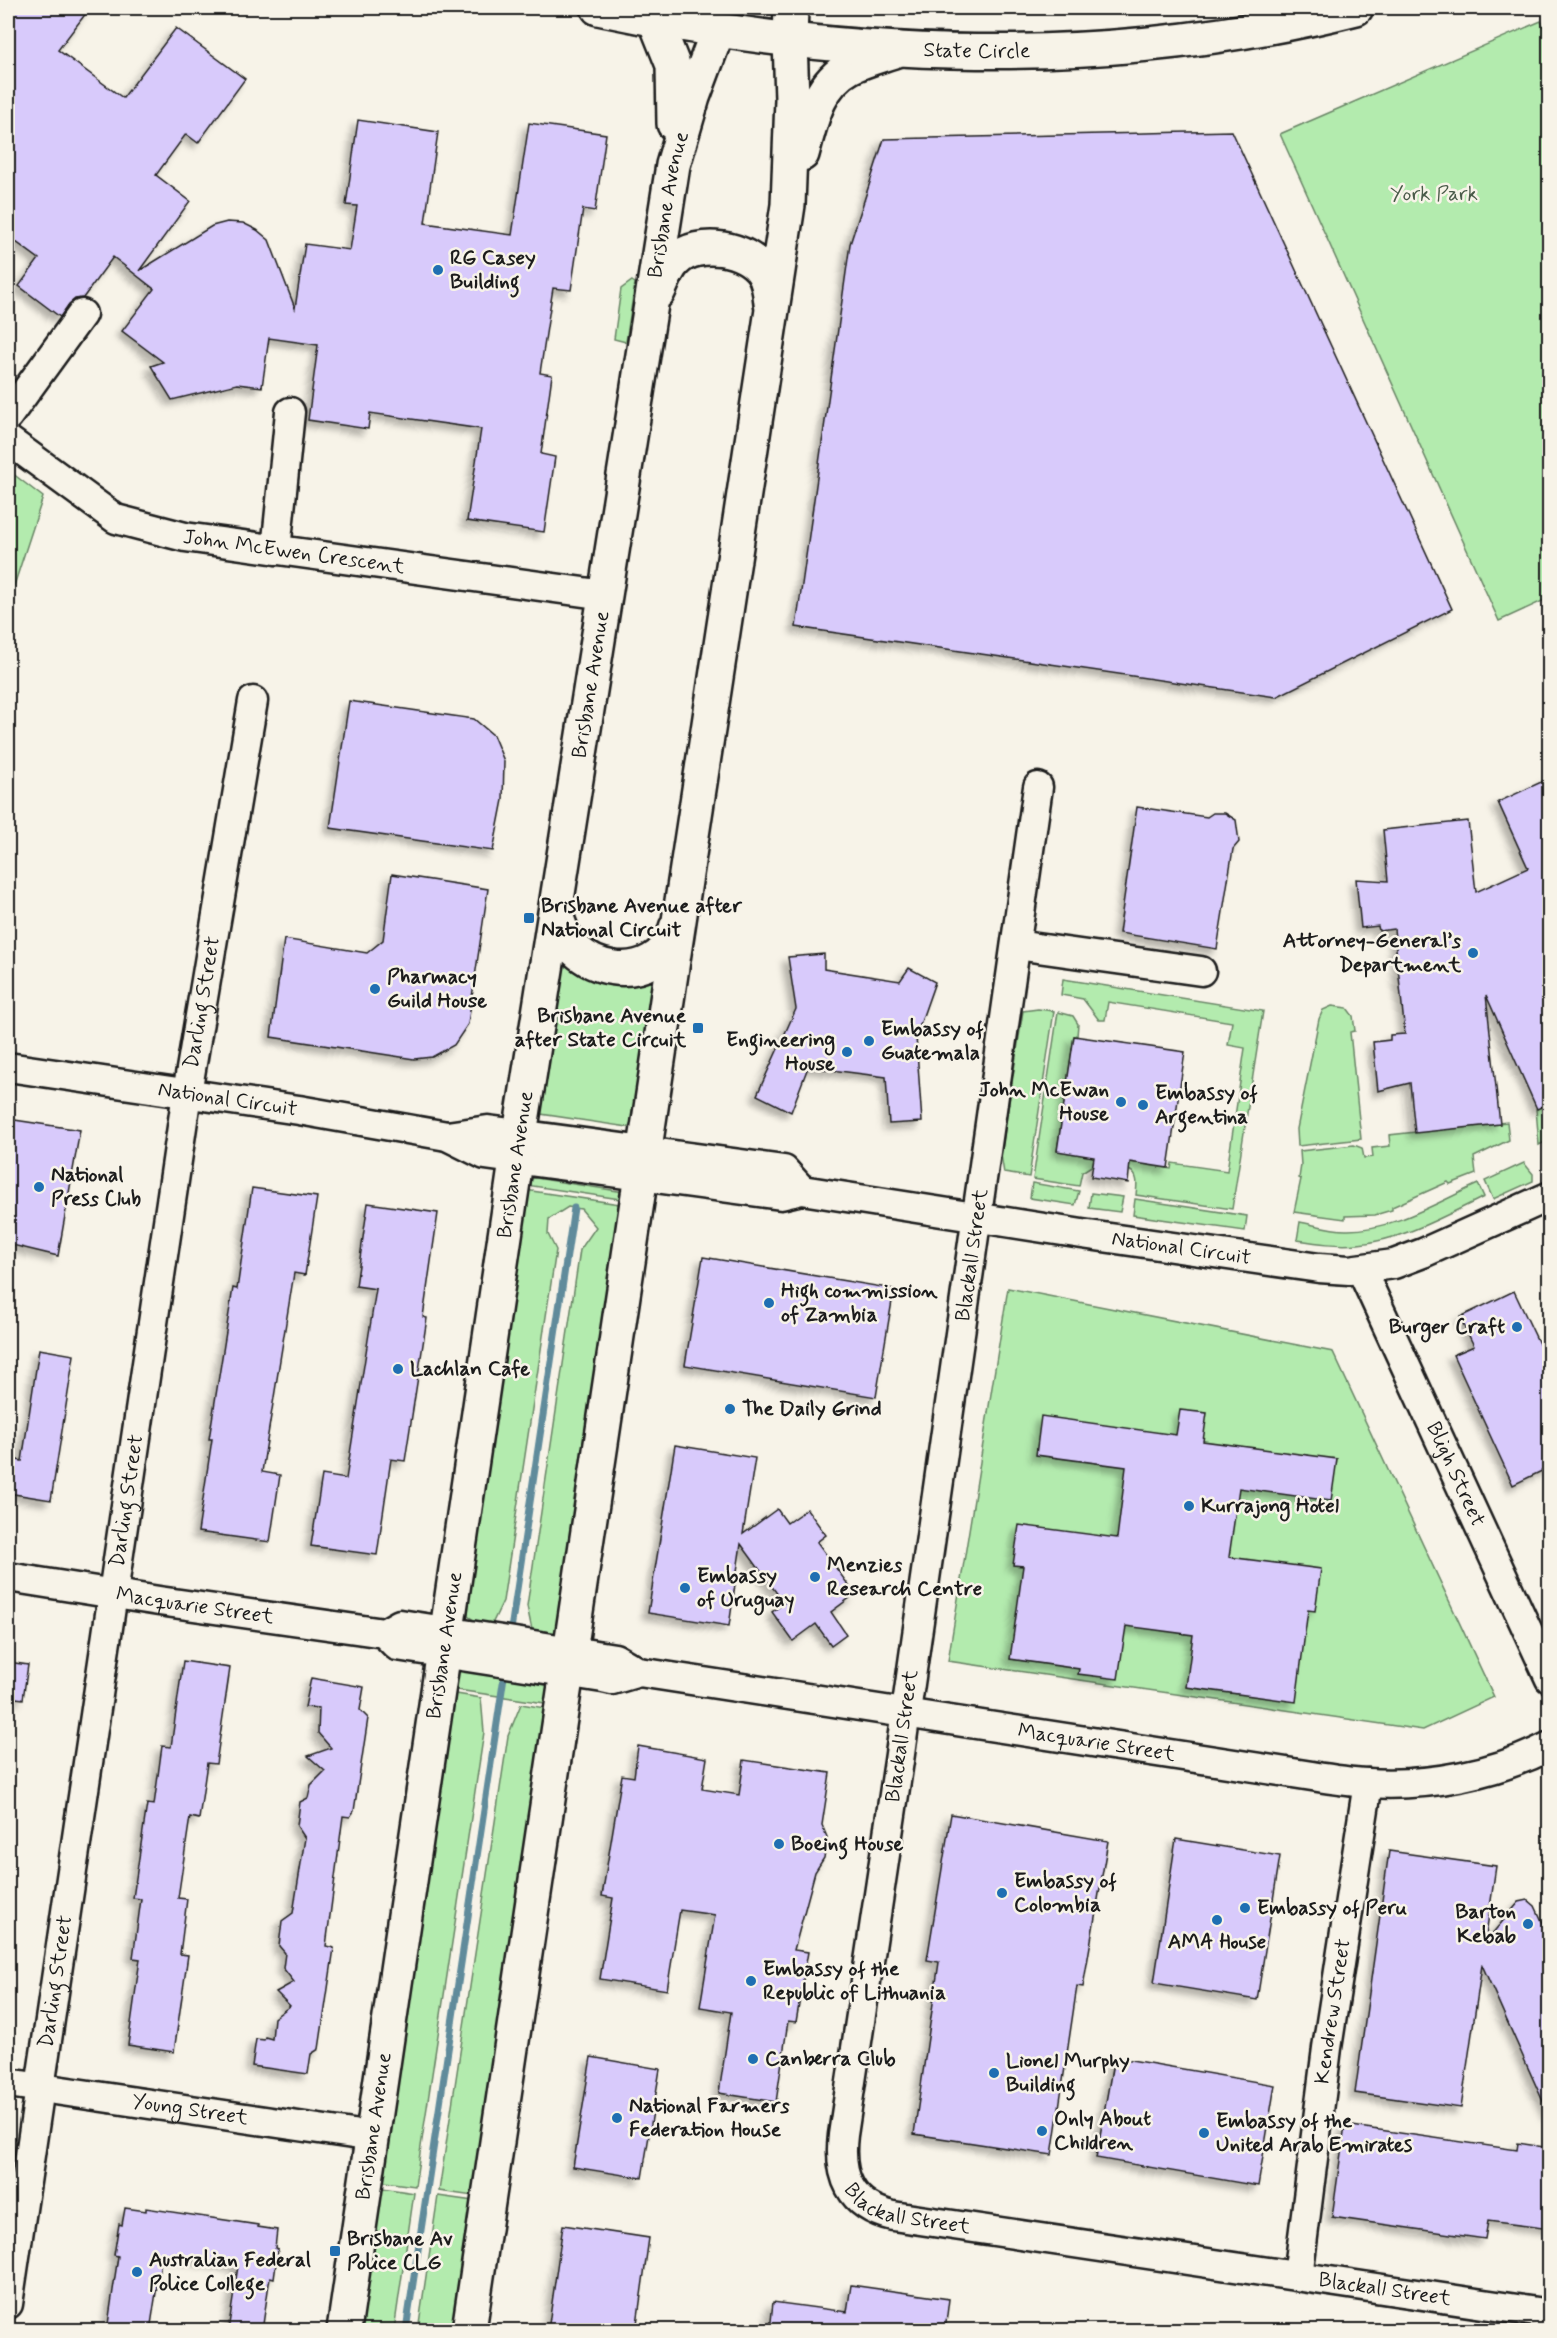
<svg xmlns="http://www.w3.org/2000/svg" width="1557" height="2338" font-family="Mynerve,sans-serif">
	<style>
		.green { fill: #b3ebae; stroke: #688465; stroke-width: 1.5 }
		.lines { fill: none; stroke-linecap: round; stroke-linejoin: round }
		.stream { stroke: #608b9b; stroke-width: 7 }
		.building { fill: #d8cafb; stroke: #1c1c1c; stroke-width: 1.5; filter: url(#shadow) }
		.minor-casing { stroke: #1c1c1c; stroke-width: 33 }
		.major-casing { stroke: #1c1c1c; stroke-width: 38 }
		.highway-casing { stroke: #1c1c1c; stroke-width: 38 }
		.minor { stroke: #f7f3e8; stroke-width: 28 }
		.major { stroke: #f7f3e8; stroke-width: 33 }
		.highway { stroke: #f7f3e8; stroke-width: 33 }
		.poi-dot { fill: #1f6fb2; stroke: #f7f3e8; stroke-width: 2 }
		.labels { text-anchor: middle; dominant-baseline: central; stroke-width: 5; stroke-linejoin: round; paint-order: stroke }
		.street-label { font-size: 21px; fill: #1c1c1c; stroke: #f7f3e8 }
		.park-label { font-size: 21px; fill: #495a48; stroke: #f7f3e8 }
		.poi-label { font-size: 21px; font-weight: bold; fill: #1c1c1c; stroke: #f7f3e8; text-anchor: start }
	</style>
	<defs>
		<filter id="shadow"><feDropShadow dx="-5.5" dy="5.5" stdDeviation="3" flood-color="#0004"/></filter>
	</defs>
	<rect width="100%" height="100%" fill="#f7f3e8"/>
	<filter id="ink" filterUnits="userSpaceOnUse"><feTurbulence type="fractalNoise" baseFrequency=".0167" numOctaves="2"/><feDisplacementMap in="SourceGraphic" scale="12" xChannelSelector="R" yChannelSelector="G"/><feConvolveMatrix kernelMatrix="1 2 1 2 8 2 1 2 1" color-interpolation-filters="sRGB"/></filter>
	<g filter="url(#ink)">
		<!-- green -->
		<g class="green">
			<polygon points="1541,21 1550,41 1549,598 1499,621 1280,134"/>
			<polygon points="632,281 635,283 626,342 614,339 621,289"/>
			<polygon points="8,470 43,497 8,604"/>
			<polygon points="566,952 656,965 634,1128 541,1114"/>
			<path d="M1063 979 1263 1011 1232 1209 1136 1195C1137 1185 1139 1175 1129 1170L1130 1162 1171 1169 1172 1163 1227 1171 1245 1048 1228 1045 1232 1022 1108 1002 1105 1020H1099L1083 999 1061 995Z"/>
			<polygon points="1332,1006 1347,1008 1353,1016 1355,1031 1350,1032 1361,1139 1298,1146 1297,1129 1319,1019 1323,1010"/>
			<polygon points="1038,1009 1054,1011 1029,1177 1004,1173 1001,1155 1023,1011"/>
			<polygon points="1058,1012 1073,1016 1078,1024 1077,1036 1074,1036 1057,1151 1094,1157 1093,1165 1082,1172 1079,1186 1033,1179"/>
			<polygon points="1549,1103 1549,1140 1539,1145 1536,1109"/>
			<polygon points="1507,1122 1509,1140 1474,1157 1476,1174 1450,1184 1448,1182 1392,1207 1392,1210 1375,1215 1345,1216 1345,1219 1294,1212 1301,1179 1299,1178 1301,1165 1300,1151 1354,1145 1362,1148 1364,1158 1373,1157 1372,1148 1390,1146 1389,1135"/>
			<polygon points="1524,1163 1533,1174 1533,1181 1493,1199 1485,1181"/>
			<polygon points="536,1178 624,1192 627,1200 526,1185 529,1179"/>
			<polygon points="1032,1183 1079,1191 1075,1205 1030,1198"/>
			<path d="M1478 1184 1484 1197C1444 1216 1403 1240 1358 1244 1337 1246 1317 1243 1297 1240L1300 1222C1315 1225 1331 1230 1346 1230 1391 1231 1438 1202 1478 1184Z"/>
			<polygon points="525,1190 626,1205 556,1632 553,1635 532,1630 527,1606 580,1250 596,1227 581,1209 568,1207 549,1219 548,1234 556,1250 503,1601 492,1624 481,1625 468,1616 469,1600 464,1599"/>
			<polygon points="1091,1193 1123,1197 1120,1212 1089,1208"/>
			<polygon points="1135,1199 1247,1216 1245,1231 1133,1215"/>
			<polygon points="1008,1288 1333,1352 1494,1697 1423,1730 948,1661"/>
			<polygon points="455,1664 549,1683 552,1704 451,1689"/>
			<polygon points="450,1693 481,1698 484,1732 415,2186 377,2181"/>
			<polygon points="521,1704 551,1709 473,2196 439,2191 508,1736"/>
			<polygon points="376,2187 414,2193 394,2330 354,2330"/>
			<polygon points="438,2196 473,2201 457,2330 418,2330"/>
		</g>
		<g class="lines">
			<!-- stream -->
			<g class="stream">
				<polyline points="510,1636 574,1208"/>
				<polyline points="406,2330 505,1670"/>
			</g>
		</g>
		<!-- building -->
		<g class="building">
			<polygon points="8,8 90,8 58,50 123,98 176,28 245,79 198,143 186,134 156,175 190,201 139,271 212,226 227,222 243,223 257,230 269,240 295,308 305,244 350,250 357,206 346,205 358,120 438,132 425,223 512,235 529,123 606,134 595,211 583,209 571,290 553,288 540,373 552,375 541,454 555,457 544,532 467,521 481,429 370,413 368,429 308,420 318,345 269,338 262,387 237,384 172,400 151,366 163,362 122,331 154,289 113,257 83,298 75,299 69,304 60,317 19,286 39,259 8,236"/>
			<polygon points="1232,131 1452,609 1276,697 796,627 850,244 884,139"/>
			<polygon points="349,701 474,719 493,735 504,761 503,800 493,851 330,828"/>
			<polygon points="1550,778 1550,1103 1537,1109 1486,995 1500,1124 1415,1133 1410,1083 1378,1091 1373,1042 1390,1040 1390,1035 1405,1034 1394,929 1379,931 1378,926 1361,928 1356,879 1388,881 1383,830 1468,821 1476,892 1528,868 1498,802"/>
			<polygon points="1137,807 1207,817 1213,813 1225,813 1236,820 1239,842 1233,849 1217,949 1119,933"/>
			<polygon points="392,874 488,889 468,1024 454,1045 432,1057 414,1059 271,1037 284,939 367,953 383,940"/>
			<polygon points="824,954 824,969 900,981 909,968 935,982 916,1036 922,1122 889,1124 886,1077 808,1067 791,1112 757,1095 796,1009 788,957"/>
			<polygon points="1074,1036 1185,1052 1168,1168 1130,1162 1128,1183 1091,1177 1094,1157 1057,1151"/>
			<polygon points="8,1119 80,1130 58,1256 8,1244"/>
			<polygon points="252,1188 317,1197 305,1275 294,1273 262,1472 280,1475 270,1542 198,1532 212,1439 209,1439 233,1288 237,1289"/>
			<polygon points="368,1203 438,1213 423,1317 427,1318 405,1461 391,1459 377,1555 311,1546 322,1475 346,1479 376,1289 356,1286"/>
			<polygon points="703,1257 894,1289 876,1397 685,1365"/>
			<polygon points="1514,1291 1550,1367 1550,1467 1513,1485 1453,1355 1474,1346 1460,1317"/>
			<polygon points="39,1349 74,1355 51,1500 8,1493 8,1458 22,1461"/>
			<polygon points="1180,1410 1207,1413 1203,1441 1337,1459 1331,1501 1239,1488 1229,1557 1321,1569 1315,1611 1308,1610 1296,1702 1186,1687 1193,1635 1126,1626 1118,1679 1078,1674 1079,1669 1010,1659 1023,1566 1013,1565 1019,1525 1117,1538 1126,1467 1036,1455 1041,1416 1176,1435"/>
			<polygon points="675,1445 755,1458 743,1534 777,1509 787,1523 807,1509 826,1535 817,1542 855,1594 831,1612 846,1634 831,1645 816,1624 793,1641 772,1612 784,1603 741,1544 729,1626 648,1613"/>
			<polygon points="183,1661 230,1668 216,1764 207,1763 199,1819 190,1817 178,1898 187,1899 180,1954 188,1955 174,2052 128,2045 140,1959 133,1958 141,1899 133,1898 147,1804 154,1805 162,1746 171,1747"/>
			<polygon points="8,1662 28,1665 23,1699 8,1697"/>
			<polygon points="311,1678 364,1687 360,1710 368,1718 354,1811 350,1817 343,1816 326,1946 334,1948 319,2049 311,2054 308,2074 252,2066 256,2039 264,2040 265,2037 272,2039 274,2018 290,2006 276,1992 294,1982 283,1968 285,1953 279,1946 282,1921 293,1913 305,1838 297,1826 300,1802 308,1798 311,1785 325,1771 308,1756 331,1748 318,1733 319,1708 305,1707"/>
			<polygon points="638,1746 707,1758 702,1789 739,1795 744,1760 830,1773 822,1825 827,1837 824,1858 815,1872 794,1950 808,1952 796,2022 788,2021 776,2102 719,2093 731,2012 700,2007 715,1915 680,1910 667,1990 600,1979 613,1898 602,1896 622,1775 634,1777"/>
			<polygon points="951,1814 1108,1841 1083,1987 1077,1986 1052,2155 914,2134 939,1962 927,1960"/>
			<polygon points="1176,1839 1280,1856 1257,2000 1154,1983"/>
			<polygon points="1389,1851 1496,1866 1485,1942 1519,1902 1528,1900 1535,1906 1550,1938 1550,2117 1482,1965 1461,2108 1355,2093"/>
			<polygon points="591,2057 660,2069 642,2178 573,2167"/>
			<polygon points="1114,2057 1275,2085 1258,2186 1096,2158"/>
			<polygon points="1345,2125 1517,2150 1518,2143 1550,2148 1550,2229 1488,2221 1485,2239 1332,2217"/>
			<polygon points="125,2208 146,2211 146,2208 258,2225 258,2227 277,2230 275,2248 278,2249 274,2278 270,2277 262,2331 228,2331 238,2266 162,2254 150,2331 107,2331 118,2256 114,2255 119,2224 122,2225"/>
			<polygon points="563,2225 649,2238 636,2331 548,2331"/>
			<polygon points="851,2285 949,2299 945,2331 770,2331 773,2302 847,2312"/>
		</g>
		<g class="lines">
			<defs>
				<g id="minor">
					<polyline points="8,416 82,314"/>
					<path id="s1" d="M8 440 116 519 185 537 605 595"/>
					<polyline points="276,550 290,412"/>
					<path id="s2" d="M1038 787 899 1761 843 2135C838 2176 850 2206 893 2216L1550 2314"/>
					<polyline points="1016,945 1201,971"/>
					<path id="s3" d="M8 1067 299 1110 447 1136 485 1155 781 1195 802 1190 1082 1234 1319 1268 1349 1270 1394 1264 1423 1253 1550 1196"/>
					<polyline points="447,1136 488,1130 784,1170 802,1190"/>
					<path id="s4" d="M1361 1269 1550 1679"/>
					<path id="s5" d="M8 1577 159 1601 384 1633 400 1624 615 1658 639 1672 1312 1776C1330 1779 1349 1782 1367 1783 1428 1787 1495 1774 1550 1746"/>
					<polyline points="384,1633 397,1646 603,1678 612,1680 639,1672"/>
					<path id="s6" d="M8 2083 373 2137"/>
					<path id="s7" d="M1298 2276 1327 2048 1368 1783"/>
					<path id="s8" d="M8 2304 187 1093 253 701"/>
				</g>
				<g id="major">
					<polyline points="655,20 673,65 674,124"/>
					<path d="M802 154C811 121 818 84 850 67 865 59 883 55 899 49"/>
					<path d="M658 292C663 282 667 268 676 260 698 239 747 247 763 272 769 281 770 293 771 303"/>
					<path d="M556 910C564 978 660 990 676 928"/>
					<path id="s9" d="M344 2330 520 1134 673 165 693 97 718 30"/>
					<polyline points="469,2330 673,960 788,205 792,99 790,40"/>
				</g>
				<g id="highway">
					<path id="s10" d="M598 8C847 61 1108 71 1356 8"/>
					<polyline points="790,40 791,8"/>
				</g>
			</defs>
			<!-- minor casing -->
			<use href="#minor" class="minor-casing"/>
			<!-- major casing -->
			<use href="#major" class="major-casing"/>
			<!-- highway casing -->
			<use href="#highway" class="highway-casing"/>
			<!-- minor -->
			<use href="#minor" class="minor"/>
			<!-- major -->
			<use href="#major" class="major"/>
			<!-- highway -->
			<use href="#highway" class="highway"/>
		</g>
	</g>
	<!-- markers -->
	<g class="poi-dot">
		<circle cx="438" cy="270" r="6"/>
		<rect x="523" y="912" width="12" height="12" rx="3"/>
		<circle cx="1473" cy="953" r="6"/>
		<circle cx="375" cy="989" r="6"/>
		<rect x="692" y="1022" width="12" height="12" rx="3"/>
		<circle cx="869" cy="1041" r="6"/>
		<circle cx="847" cy="1052" r="6"/>
		<circle cx="1121" cy="1102" r="6"/>
		<circle cx="1143" cy="1105" r="6"/>
		<circle cx="39" cy="1187" r="6"/>
		<circle cx="769" cy="1303" r="6"/>
		<circle cx="1517" cy="1327" r="6"/>
		<circle cx="398" cy="1369" r="6"/>
		<circle cx="730" cy="1409" r="6"/>
		<circle cx="1189" cy="1506" r="6"/>
		<circle cx="815" cy="1577" r="6"/>
		<circle cx="685" cy="1588" r="6"/>
		<circle cx="779" cy="1844" r="6"/>
		<circle cx="1002" cy="1893" r="6"/>
		<circle cx="1245" cy="1908" r="6"/>
		<circle cx="1217" cy="1920" r="6"/>
		<circle cx="1528" cy="1924" r="6"/>
		<circle cx="751" cy="1981" r="6"/>
		<circle cx="753" cy="2059" r="6"/>
		<circle cx="994" cy="2073" r="6"/>
		<circle cx="617" cy="2118" r="6"/>
		<circle cx="1042" cy="2131" r="6"/>
		<circle cx="1204" cy="2133" r="6"/>
		<rect x="329" y="2245" width="12" height="12" rx="3"/>
		<circle cx="137" cy="2272" r="6"/>
	</g>
	<g class="labels">
		<!-- street labels -->
		<g class="street-label">
			<text stroke="none"><textPath href="#s10" startOffset="382">State Circle</textPath></text>
			<text stroke="none"><textPath href="#s9" startOffset="2150">Brisbane Avenue</textPath></text>
			<text stroke="none"><textPath href="#s1" startOffset="315">John McEwen Crescent</textPath></text>
			<text stroke="none"><textPath href="#s9" startOffset="1664">Brisbane Avenue</textPath></text>
			<text stroke="none"><textPath href="#s8" startOffset="1316">Darling Street</textPath></text>
			<text stroke="none"><textPath href="#s3" startOffset="222">National Circuit</textPath></text>
			<text stroke="none"><textPath href="#s9" startOffset="1178">Brisbane Avenue</textPath></text>
			<text stroke="none"><textPath href="#s3" startOffset="1191">National Circuit</textPath></text>
			<text transform="translate(972 1255) rotate(-82)">Blackall Street</text>
			<text stroke="none"><textPath href="#s4" startOffset="226">Bligh Street</textPath></text>
			<text stroke="none"><textPath href="#s8" startOffset="812">Darling Street</textPath></text>
			<text stroke="none"><textPath href="#s5" startOffset="189">Macquarie Street</textPath></text>
			<text stroke="none"><textPath href="#s9" startOffset="692">Brisbane Avenue</textPath></text>
			<text transform="translate(902 1736) rotate(-82)">Blackall Street</text>
			<text stroke="none"><textPath href="#s5" startOffset="1107">Macquarie Street</textPath></text>
			<text stroke="none"><textPath href="#s8" startOffset="326">Darling Street</textPath></text>
			<text stroke="none"><textPath href="#s7" startOffset="267">Kendrew Street</textPath></text>
			<text stroke="none"><textPath href="#s6" startOffset="184">Young Street</textPath></text>
			<text stroke="none"><textPath href="#s9" startOffset="206">Brisbane Avenue</textPath></text>
			<text stroke="none"><textPath href="#s2" startOffset="1480">Blackall Street</textPath></text>
			<text stroke="none"><textPath href="#s2" startOffset="1966">Blackall Street</textPath></text>
		</g>
		<!-- park labels -->
		<g class="park-label">
			<text x="1434" y="194">York Park</text>
		</g>
		<!-- poi labels -->
		<g class="poi-label">
			<text x="450" y="258">RG Casey<tspan x="450" dy="24">Building</tspan></text>
			<text x="541" y="906">Brisbane Avenue after<tspan x="541" dy="24">National Circuit</tspan></text>
			<text x="1461" y="941" text-anchor="end">Attorney-General’s<tspan x="1461" dy="24">Department</tspan></text>
			<text x="387" y="977">Pharmacy<tspan x="387" dy="24">Guild House</tspan></text>
			<text x="686" y="1016" text-anchor="end">Brisbane Avenue<tspan x="686" dy="24">after State Circuit</tspan></text>
			<text x="881" y="1029">Embassy of<tspan x="881" dy="24">Guatemala</tspan></text>
			<text x="835" y="1040" text-anchor="end">Engineering<tspan x="835" dy="24">House</tspan></text>
			<text x="1109" y="1090" text-anchor="end">John McEwan<tspan x="1109" dy="24">House</tspan></text>
			<text x="1155" y="1093">Embassy of<tspan x="1155" dy="24">Argentina</tspan></text>
			<text x="51" y="1175">National<tspan x="51" dy="24">Press Club</tspan></text>
			<text x="781" y="1291">High commission<tspan x="781" dy="24">of Zambia</tspan></text>
			<text x="1505" y="1327" text-anchor="end">Burger Craft</text>
			<text x="410" y="1369">Lachlan Cafe</text>
			<text x="742" y="1409">The Daily Grind</text>
			<text x="1201" y="1506">Kurrajong Hotel</text>
			<text x="827" y="1565">Menzies<tspan x="827" dy="24">Research Centre</tspan></text>
			<text x="697" y="1576">Embassy<tspan x="697" dy="24">of Uruguay</tspan></text>
			<text x="791" y="1844">Boeing House</text>
			<text x="1014" y="1881">Embassy of<tspan x="1014" dy="24">Colombia</tspan></text>
			<text x="1257" y="1908">Embassy of Peru</text>
			<text x="1516" y="1912" text-anchor="end">Barton<tspan x="1516" dy="24">Kebab</tspan></text>
			<text x="1217" y="1942" text-anchor="middle">AMA House</text>
			<text x="763" y="1969">Embassy of the<tspan x="763" dy="24">Republic of Lithuania</tspan></text>
			<text x="765" y="2059">Canberra Club</text>
			<text x="1006" y="2061">Lionel Murphy<tspan x="1006" dy="24">Building</tspan></text>
			<text x="629" y="2106">National Farmers<tspan x="629" dy="24">Federation House</tspan></text>
			<text x="1054" y="2119">Only About<tspan x="1054" dy="24">Children</tspan></text>
			<text x="1216" y="2121">Embassy of the<tspan x="1216" dy="24">United Arab Emirates</tspan></text>
			<text x="347" y="2239">Brisbane Av<tspan x="347" dy="24">Police CLG</tspan></text>
			<text x="149" y="2260">Australian Federal<tspan x="149" dy="24">Police College</tspan></text>
		</g>
	</g>
	<!-- margin -->
	<rect width="1557" height="2338" fill="none" stroke="#f7f3e8" stroke-width="30"/>
	<rect x="15" y="15" width="1527" height="2308" fill="none" stroke="#1c1c1c" stroke-width="2" filter="url(#ink)"/>
</svg>
